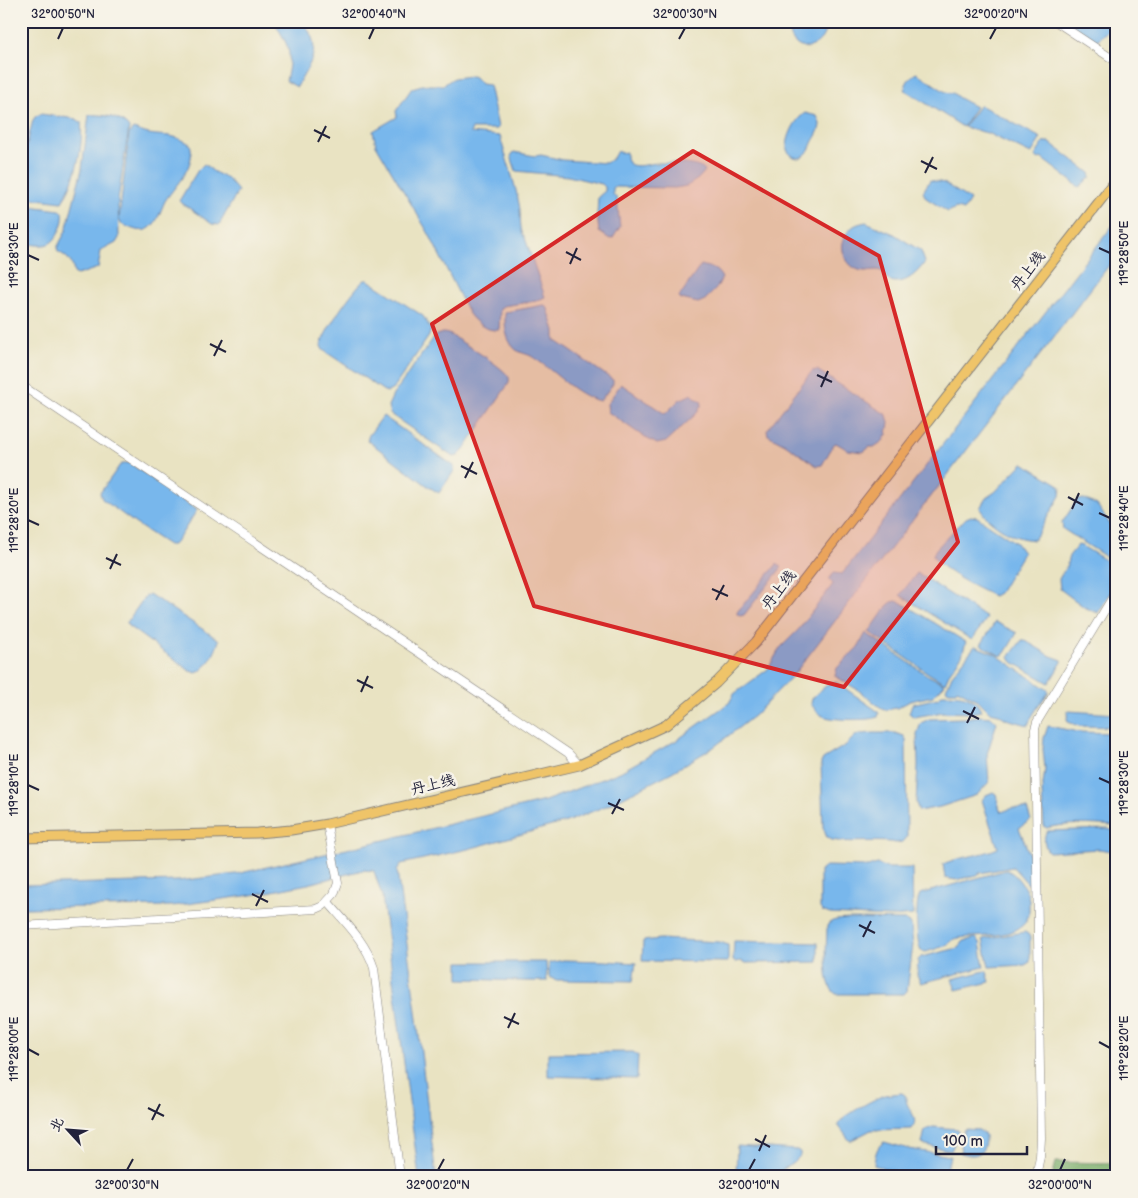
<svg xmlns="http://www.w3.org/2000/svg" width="1138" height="1198" font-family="'Balsamiq Sans','LXGW WenKai TC',sans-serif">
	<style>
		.forest { fill: #7aae6b; stroke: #4e6853 }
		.water { fill: #78b7ec; stroke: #4d6c94 }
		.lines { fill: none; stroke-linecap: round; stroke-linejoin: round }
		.minor-casing { stroke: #86827e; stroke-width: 9 }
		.major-casing { stroke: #86827e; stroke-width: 11 }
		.minor { stroke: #fff; stroke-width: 8 }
		.major { stroke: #efc469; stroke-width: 9 }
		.marked { fill: #d62828; fill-opacity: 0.2; stroke: #d62828; stroke-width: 4; stroke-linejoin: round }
		.ticks { fill: none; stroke: #22223b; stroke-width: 2 }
		.labels { text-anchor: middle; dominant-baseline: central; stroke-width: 5; stroke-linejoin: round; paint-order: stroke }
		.street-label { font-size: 15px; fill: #22223b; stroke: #f7f3e8 }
		.neatline { fill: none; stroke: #22223b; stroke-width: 2 }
		.ticks-label { font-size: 12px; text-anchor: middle; fill: #22223b }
	</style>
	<rect width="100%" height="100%" fill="#f7f3e8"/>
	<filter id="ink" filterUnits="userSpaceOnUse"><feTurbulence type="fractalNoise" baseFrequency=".02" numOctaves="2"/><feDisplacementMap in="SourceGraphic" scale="10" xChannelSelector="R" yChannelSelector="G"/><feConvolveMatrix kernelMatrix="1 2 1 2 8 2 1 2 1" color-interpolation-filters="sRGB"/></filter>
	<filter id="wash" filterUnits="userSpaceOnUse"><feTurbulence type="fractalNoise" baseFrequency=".0096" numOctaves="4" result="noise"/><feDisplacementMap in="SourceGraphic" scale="20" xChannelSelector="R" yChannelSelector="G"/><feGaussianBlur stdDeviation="1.12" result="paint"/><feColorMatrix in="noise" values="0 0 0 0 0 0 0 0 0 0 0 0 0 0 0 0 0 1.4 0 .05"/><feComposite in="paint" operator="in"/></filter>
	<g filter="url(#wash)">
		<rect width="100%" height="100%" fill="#e9e3c2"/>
		<!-- forest -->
		<polygon class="forest" points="1056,1162 1117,1163 1117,1177 1052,1177"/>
		<!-- water -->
		<g class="water">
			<path d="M274 21H302C324 48 311 61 297 87L286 81C293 50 289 48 274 21Z"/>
			<path d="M793 21H823C826 28 825 35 820 40 803 60 782 37 793 21Z"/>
			<polygon points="1074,21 1117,21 1117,22 1094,43 1070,27"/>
			<path d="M917 73 944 91 949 93H953L959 98 976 107 963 127 905 90C905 83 911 75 917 73Z"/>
			<path d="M471 76 475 77 481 84 489 85 498 127 497 129H472L470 133 500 136C506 159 515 182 519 204 522 217 518 228 525 238L545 297 536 301 503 306 500 309 499 330C486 331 477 324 469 314L429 234 376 145 373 131 397 117 396 111 412 88 422 85H443L454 78Z"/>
			<polygon points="980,105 1041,138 1031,154 987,133 964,127"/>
			<path d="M805 113 817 116C818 118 819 121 820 124 820 131 815 137 812 143 808 155 798 166 787 150 786 138 795 119 805 113Z"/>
			<path d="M41 114 76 119 81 122C84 146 75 182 62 202L21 197V168L33 120 36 116Z"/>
			<path d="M89 115C102 114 122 117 129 128L118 200 119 238 116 243 101 251 98 268 77 275 74 273C72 261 68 257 57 251L58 246 66 231 82 169Z"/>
			<path d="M133 129C138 130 143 133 149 134 167 137 171 133 190 144 197 166 176 184 165 201 161 209 158 222 150 228 141 234 130 228 121 224L119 219 129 134Z"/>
			<polygon points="1044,142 1049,142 1090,173 1091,177 1079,187 1041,158 1039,159 1035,156"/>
			<path d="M617 151 621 153 626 152C624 174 647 163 659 163 670 163 699 163 705 171L698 179 687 186 675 188 613 187V194L617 199 620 227 613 238 610 239 599 232 597 215 598 197 605 191V187L602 184 568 176 516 171 511 156 514 152 535 156 541 155 563 160 606 163 613 158Z"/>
			<polygon points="204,164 214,172 227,178 238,191 219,225 212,224 179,201 198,170"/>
			<polygon points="930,180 944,183 970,200 964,210 956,208 948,212 926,198 923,192"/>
			<path d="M21 205 60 210 63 212C64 219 62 226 59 232 51 250 39 245 21 243Z"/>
			<polygon points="1117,220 1117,255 795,673 755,715 714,747 672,772 606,806 566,822 468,849 401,864 397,871 416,1011 436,1177 419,1177 382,896 374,871 363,870 308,884 252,895 172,906 21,908 21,885 178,881 236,874 347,849 545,801 620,772 677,740 729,703 734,694 768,669 780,648 799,629 833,584 829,579 834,573 842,574"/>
			<path d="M866 222 894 234 921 251 925 262C917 274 903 287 888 280 886 277 885 273 881 271 876 269 870 271 865 271 847 271 836 247 847 233 853 225 857 224 866 222Z"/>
			<path d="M701 265C711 268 717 268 722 278L716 289 705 300 698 303 681 299 679 297Z"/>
			<path d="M365 280H368L423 316 431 329 429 336 393 389 388 392 384 391 323 350 321 346C322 334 355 286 365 280Z"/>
			<path d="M544 305 547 306 555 331V340L613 380V384L600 401C575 396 553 369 531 356 525 353 519 353 514 348 505 338 505 326 505 314L506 312Z"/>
			<path d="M443 333 449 334C461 342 501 365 508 376 510 379 509 379 509 383L463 451 458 456 453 457 390 414 388 406 393 395 432 340 436 335Z"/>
			<polygon points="817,370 887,415 889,423 887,434 883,441 874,447 870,447 863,452 848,450 836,443 834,444 822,465 817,466 785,444 768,435 767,430 812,371"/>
			<polygon points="621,384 665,414 679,400 692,394 697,399 701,401 702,404 697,413 666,442 657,444 644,437 608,412 607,404"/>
			<polygon points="383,416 454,466 454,471 439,493 429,487 367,440 369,435"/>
			<polygon points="124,463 129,463 197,510 179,538 173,545 168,545 136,524 102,499 100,493 120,465"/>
			<path d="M1023 463 1058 484 1061 488 1060 496 1034 540C1029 539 1023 539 1018 537 1007 534 984 519 980 508L986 498 995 492Z"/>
			<polygon points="1084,499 1097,505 1110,524 1117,527 1117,564 1063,529 1062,523 1077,500"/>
			<path d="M971 516 977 517 1016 543 1023 553 999 593 994 596C980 590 938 569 933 555L936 549 966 518Z"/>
			<polygon points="1078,545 1082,546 1117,567 1117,582 1098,613 1084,607 1060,589 1059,579 1066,567 1069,556"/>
			<polygon points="777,564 782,567 744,615 740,616 737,614 737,612"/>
			<polygon points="917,573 987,618 972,640 900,595"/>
			<path d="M149 594 219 640C216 652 207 669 196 673L190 671 128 626 127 622 144 598Z"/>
			<polygon points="896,601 900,602 966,642 962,655 950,672 945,683 928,673 869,632 888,605 892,602"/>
			<polygon points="995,622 1017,633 1005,653 1001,656 981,645"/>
			<polygon points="866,633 927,675 945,684 933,696 910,701 897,708 884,710 858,690 835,676 837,668 858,647"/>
			<polygon points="1022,640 1024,640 1051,656 1062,660 1062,662 1049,683 1011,661 1009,657"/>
			<path d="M975 646 995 654 1048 690 1049 692C1041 703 1033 712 1028 725L1006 719 999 714 990 712 978 700 957 689 956 691H949L946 689 952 675Z"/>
			<path d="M831 682H836L876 710 879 713 878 717C870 721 830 720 823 716 817 713 815 709 811 704L812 699 816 694Z"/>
			<path d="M942 694C959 694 974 694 981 711L971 713 943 712 914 717 909 713 912 704 938 698Z"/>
			<polygon points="1068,711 1117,714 1117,727 1079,726 1068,722 1067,719"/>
			<polygon points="979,716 992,717 997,722 987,754 989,782 977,795 940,807 919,811 916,803 918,765 917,734 921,723 929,719 964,718"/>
			<path d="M1048 726 1079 732 1113 733 1116 737 1117 822 1113 826C1091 824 1067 823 1046 828L1044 826 1042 792 1045 769 1043 749 1044 738Z"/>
			<path d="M874 733H895L904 736 906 740 907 836 902 842 896 843C880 839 838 845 827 838L823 827 821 763 823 759 846 745 855 736 860 734Z"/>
			<path d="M993 792 996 794 1000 810 1002 812 1012 808 1027 809 1031 820 1019 828 1029 853 1033 883 1028 884 1013 867 980 873 977 875 956 880 945 878 943 864C961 856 981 856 998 848L982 800 986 795Z"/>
			<path d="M1108 829 1117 832 1115 848 1112 851 1099 849 1049 852C1044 847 1043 836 1047 831Z"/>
			<polygon points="877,864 887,868 912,868 913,915 891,917 830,914 822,911 820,908 820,871 826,866 868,867"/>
			<path d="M1006 870C1015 873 1020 881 1025 889 1030 896 1029 903 1029 911 1028 940 979 935 959 938 956 938 951 941 949 943L948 945 926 952 921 951C916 942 915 903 920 894Z"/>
			<path d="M851 919 905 920 911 924 913 945 907 991 904 994H836C822 985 827 942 827 926 831 918 843 920 851 919Z"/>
			<polygon points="1025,932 1028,934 1030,937 1030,962 1025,965 989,967 983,939"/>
			<polygon points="976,938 980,942 984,967 921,983 917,975 918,960 921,957 958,948 964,941"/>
			<polygon points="660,939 720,942 728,945 728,962 642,961 643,941"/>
			<polygon points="734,941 818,943 818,962 746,963 741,961 735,962 733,961"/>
			<polygon points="563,960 606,961 636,963 633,981 555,980 549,977 549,963"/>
			<path d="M459 962H546L547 981C517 982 488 979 459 979Z"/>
			<polygon points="985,971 987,972 990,982 956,990 952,979"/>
			<polygon points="633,1052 638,1055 637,1079 548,1076 548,1053"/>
			<path d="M902 1093 906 1096C904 1108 921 1116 912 1129L871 1130 850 1141 838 1125C841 1117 872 1100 882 1096 888 1094 895 1094 902 1093Z"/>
			<polygon points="933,1127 958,1129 958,1134 951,1151 922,1144 925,1130"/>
			<path d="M964 1129 979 1130 985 1135C986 1154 977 1158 961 1153L960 1143Z"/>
			<path d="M884 1142 909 1149 950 1156 945 1177C925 1177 893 1173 874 1165 875 1156 876 1147 884 1142Z"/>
			<polygon points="737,1146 797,1150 800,1152 800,1156 793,1163 771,1177 736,1177"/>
		</g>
	</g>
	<g filter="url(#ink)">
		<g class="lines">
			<defs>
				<g id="minor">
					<polyline points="1055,21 1117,62"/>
					<polyline points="21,385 568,753 579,765"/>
					<path d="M328 902C345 922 366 942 374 968L400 1177"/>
					<polyline points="21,926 316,909 323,906 334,894 338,883 327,824"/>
					<polyline points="1036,1177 1040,1156 1041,1138 1035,729 1037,722 1117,590"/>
				</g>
				<polyline id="major" points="21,838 257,833 291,830 327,824 579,765 666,725 716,683 756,642 1117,179"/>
			</defs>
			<!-- minor casing -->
			<use href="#minor" class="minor-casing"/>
			<!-- major casing -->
			<use href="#major" class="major-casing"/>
			<!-- minor -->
			<use href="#minor" class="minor"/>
			<!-- major -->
			<use href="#major" class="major"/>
		</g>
	</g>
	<!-- marked area -->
	<path class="marked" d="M693 151 879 256 958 542 844 687 534 606 432 324Z"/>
	<!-- ticks -->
	<path class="ticks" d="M58 39 63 28M369 39 374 28M679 39 685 28M990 39 996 28M314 130 330 138M318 142 326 126M921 161 937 169M925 173 933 157M1099 248 1110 253M566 252 581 260M28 255 39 260M570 264 577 248M210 344 226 352M214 356 222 340M817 375 832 382M821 387 828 371M461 466 477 474M465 478 473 462M1068 497 1083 505M1072 509 1079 493M1099 513 1110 518M28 520 39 525M106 558 121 565M110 569 117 554M712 589 728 596M716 600 724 585M357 680 373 688M361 692 368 676M963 711 979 719M967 723 975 707M1099 778 1110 783M28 785 39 790M608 803 624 810M612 814 620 799M252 894 268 902M256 906 264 890M859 925 875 933M863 937 871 921M504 1017 519 1024M508 1028 515 1013M1099 1042 1110 1048M28 1049 39 1055M148 1108 164 1116M152 1120 160 1104M755 1139 770 1147M759 1151 766 1135M127 1170 133 1159M438 1170 444 1159M749 1170 755 1159M1060 1170 1065 1159"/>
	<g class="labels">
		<!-- street labels -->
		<g class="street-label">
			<text transform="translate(1028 271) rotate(-52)">丹上线</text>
			<text transform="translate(779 590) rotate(-52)">丹上线</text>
			<text transform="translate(433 785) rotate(-13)">丹上线</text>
		</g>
	</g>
	<!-- margin -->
	<rect width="1138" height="1198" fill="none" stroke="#f7f3e8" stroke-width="55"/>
	<!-- north arrow -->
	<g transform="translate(68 1130) rotate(296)" stroke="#f7f3e8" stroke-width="4" paint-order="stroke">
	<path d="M0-4L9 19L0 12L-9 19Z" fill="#22223b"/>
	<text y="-8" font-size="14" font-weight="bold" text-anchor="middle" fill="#22223b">北</text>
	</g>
	<!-- scale -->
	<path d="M936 1146v8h91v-8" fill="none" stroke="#22223b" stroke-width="2.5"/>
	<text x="943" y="1146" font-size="15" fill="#22223b" stroke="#f7f3e8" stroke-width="4" paint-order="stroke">100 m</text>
	<rect x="28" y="28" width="1082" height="1142" class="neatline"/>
	<g class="ticks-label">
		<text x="63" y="18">32°00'50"N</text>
		<text x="374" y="18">32°00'40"N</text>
		<text x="685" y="18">32°00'30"N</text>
		<text x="996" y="18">32°00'20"N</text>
		<text transform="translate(1124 253) rotate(-90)" y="4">119°28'50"E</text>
		<text transform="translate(14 255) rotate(-90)" y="4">119°28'30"E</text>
		<text transform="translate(1124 518) rotate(-90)" y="4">119°28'40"E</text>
		<text transform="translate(14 520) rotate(-90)" y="4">119°28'20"E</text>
		<text transform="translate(1124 783) rotate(-90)" y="4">119°28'30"E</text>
		<text transform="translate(14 785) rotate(-90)" y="4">119°28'10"E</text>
		<text transform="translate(1124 1048) rotate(-90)" y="4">119°28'20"E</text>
		<text transform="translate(14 1049) rotate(-90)" y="4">119°28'00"E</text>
		<text x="127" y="1189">32°00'30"N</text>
		<text x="438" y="1189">32°00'20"N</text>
		<text x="749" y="1189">32°00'10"N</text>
		<text x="1060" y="1189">32°00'00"N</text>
	</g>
</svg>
